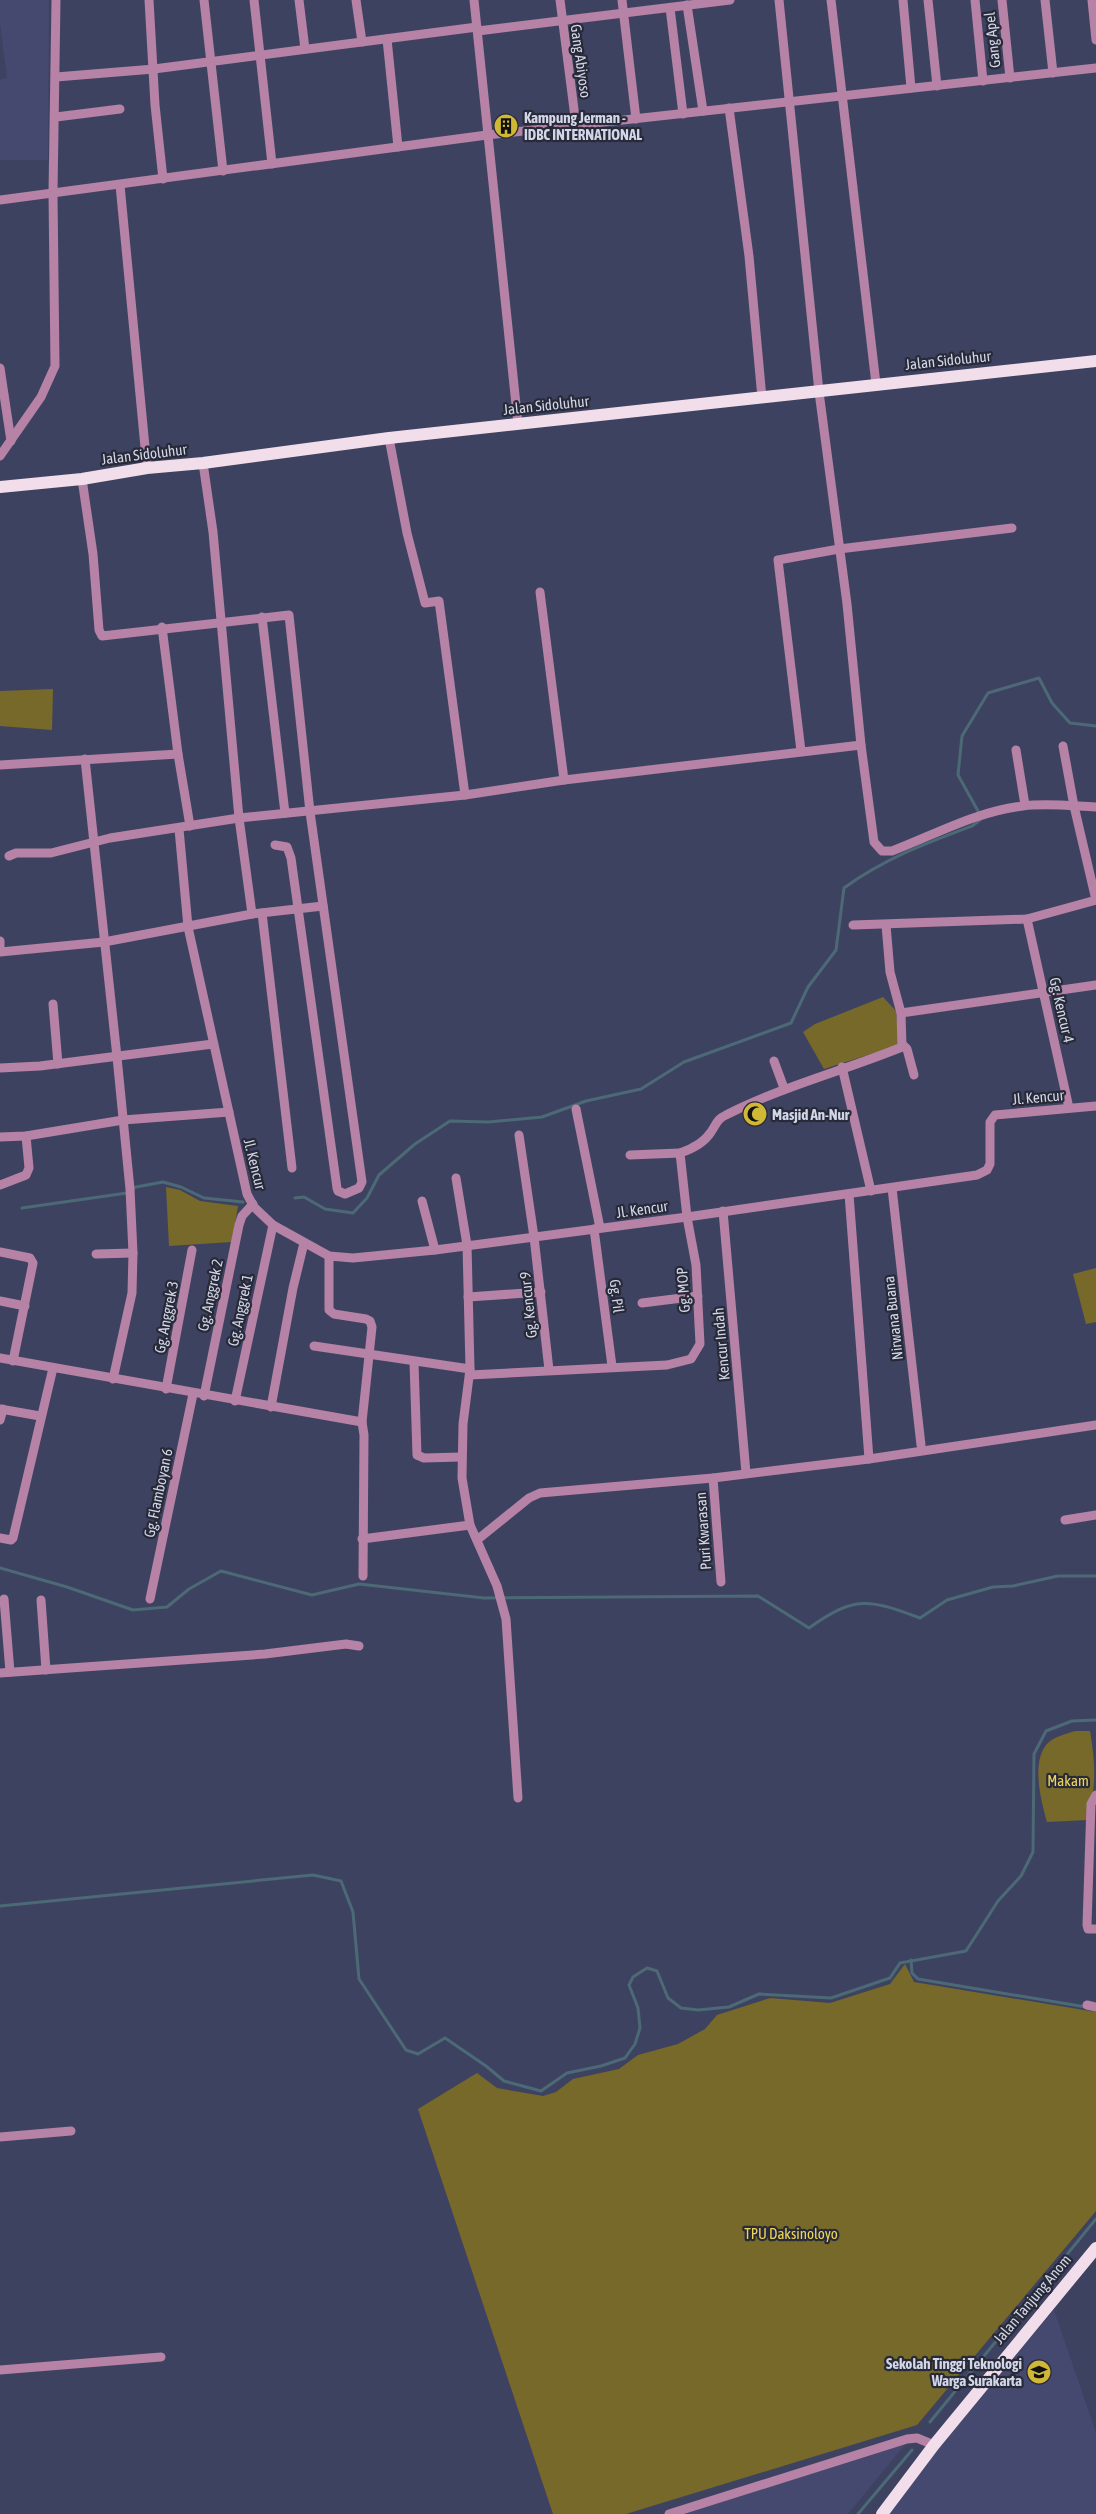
<svg xmlns="http://www.w3.org/2000/svg" width="1096" height="2514" font-family="'Asap Condensed',sans-serif">
	<style>
		.built { fill: #45496f }
		.green { fill: #766929 }
		.lines { fill: none; stroke-linecap: round; stroke-linejoin: round }
		.stream { stroke: #4c6976; stroke-width: 3 }
		.minor { stroke: #b682a6; stroke-width: 9 }
		.major { stroke: #f2ddeb; stroke-width: 12 }
		.labels { text-anchor: middle; dominant-baseline: central; stroke-width: 4.5; stroke-linejoin: round; paint-order: stroke }
		.street-label { font-size: 15px; fill: #d2d6e9; stroke: #282a38 }
		.poi-label { font-size: 15px; font-weight: bold; fill: #d2d6e9; stroke: #282a38; text-anchor: start }
		.park-label { font-size: 15px; fill: #efd658; stroke: #282a38 }
	</style>
	<rect width="100%" height="100%" fill="#3e4261"/>
	<!-- built -->
	<g class="built">
		<polygon points="0,0 49,0 48,160 0,160 0,80 7,78 0,23"/>
		<polygon points="1054,2310 1096,2433 1096,2514 883,2514"/>
		<polygon points="907,2442 848,2514 675,2514"/>
	</g>
	<!-- green -->
	<g class="green">
		<polygon points="53,689 52,730 0,726 0,691"/>
		<polygon points="883,997 896,1011 899,1045 824,1069 803,1032 815,1024"/>
		<polygon points="166,1187 180,1190 200,1201 238,1206 232,1242 169,1246"/>
		<polygon points="1096,1268 1096,1322 1086,1324 1073,1274"/>
		<path d="M1075 1731H1090C1096 1767 1096 1785 1088 1820L1047 1822C1041 1801 1030 1759 1049 1742 1056 1736 1066 1734 1075 1731Z"/>
		<polygon points="905,1964 914,1982 1096,2012 1096,2211 917,2425 626,2514 553,2514 418,2109 477,2073 497,2088 543,2096 556,2092 573,2079 619,2069 638,2055 678,2044 705,2029 717,2015 770,1998 830,2003 890,1984"/>
	</g>
	<g class="lines">
		<!-- stream -->
		<g class="stream">
			<path d="M295 1198 304 1197 325 1209 353 1213 367 1198 379 1175 415 1144 450 1121 488 1122 542 1117 586 1101 641 1089 684 1062 791 1023 808 987 836 950 844 888C886 858 924 844 972 826L980 820 978 811 958 775 962 736 988 693 1039 678 1052 703 1070 723 1096 726"/>
			<polyline points="22,1208 127,1193 136,1187 163,1182 181,1187 204,1198 243,1202"/>
			<path d="M0 1568 67 1587 133 1610 167 1607 189 1589 221 1571 312 1595 359 1584 484 1598 758 1596 809 1628C855 1595 869 1599 920 1618L947 1600 993 1587 1013 1586 1058 1576H1096"/>
			<polyline points="0,1906 313,1875 341,1881 353,1912 359,1979 406,2050 418,2054 445,2038 486,2066 504,2081 541,2091 567,2073 601,2066 625,2058 635,2044 640,2028 638,2008 629,1985 633,1977 647,1968 657,1971 668,1998 681,2008 698,2010 729,2007 759,1994 831,1998 890,1978 900,1963 966,1951 998,1901 1021,1876 1033,1852 1034,1754 1046,1731 1072,1721 1096,1720"/>
			<polyline points="911,1960 912,1973 918,1979 1086,2007"/>
			<polyline points="930,2422 1096,2219"/>
			<polyline points="858,2514 912,2450"/>
		</g>
		<!-- minor -->
		<g class="minor">
			<polyline points="149,0 155,105 163,179"/>
			<polyline points="204,0 223,171"/>
			<polyline points="254,0 272,164"/>
			<polyline points="299,0 305,49"/>
			<polyline points="356,0 362,42"/>
			<polyline points="474,0 518,424"/>
			<polyline points="560,0 576,125"/>
			<polyline points="622,0 636,119"/>
			<path d="M779 0 819 392 847 604 861 745 874 842 882 851H892C934 835 977 811 1023 806 1047 803 1072 806 1096 807"/>
			<polyline points="831,0 876,384"/>
			<polyline points="903,0 911,88"/>
			<polyline points="928,0 937,86"/>
			<polyline points="975,0 983,81"/>
			<polyline points="1002,0 1010,78"/>
			<polyline points="1045,0 1053,73"/>
			<polyline points="1092,0 1096,40"/>
			<polyline points="687,5 703,111"/>
			<polyline points="670,8 683,114"/>
			<polyline points="478,31 730,0"/>
			<polyline points="387,39 398,147"/>
			<polyline points="56,77 154,69 477,27"/>
			<polyline points="729,108 749,256 762,398"/>
			<polyline points="56,117 120,109"/>
			<polyline points="120,185 147,468"/>
			<polyline points="0,200 487,135 1096,68"/>
			<polyline points="0,368 11,441"/>
			<polyline points="389,438 407,533 425,603 439,601 465,795"/>
			<polyline points="0,456 41,397 55,366 53,193 56,0"/>
			<polyline points="203,463 213,532 239,818 252,914"/>
			<polyline points="82,479 93,554 99,630 102,636 289,615 310,812 362,1182 359,1188 345,1194 338,1191 337,1188 291,858 287,847 275,845"/>
			<polyline points="540,592 564,780"/>
			<polyline points="262,617 285,813"/>
			<polyline points="162,627 178,754 190,826"/>
			<polyline points="1016,750 1025,805"/>
			<polyline points="801,751 778,560 839,549 1012,528"/>
			<polyline points="85,759 117,1057 130,1189 133,1253 132,1293 113,1379"/>
			<polyline points="0,765 178,754"/>
			<polyline points="179,829 188,927 247,1194 254,1207 273,1225 329,1256 353,1258 435,1250 687,1217 977,1175 987,1170 990,1164 990,1122 995,1115 1096,1106"/>
			<polyline points="9,856 16,853 51,853 110,838 239,818 465,795 564,780 861,745"/>
			<polyline points="262,913 292,1168"/>
			<polyline points="1027,919 1069,1108"/>
			<polyline points="853,925 1027,919 1096,900 1074,806 1063,746"/>
			<polyline points="886,925 890,972 901,1013"/>
			<polyline points="0,941 0,948"/>
			<polyline points="0,952 104,942 252,914 323,906"/>
			<polyline points="53,1004 58,1064"/>
			<polyline points="903,1045 907,1049 914,1075"/>
			<polyline points="774,1061 784,1088"/>
			<polyline points="842,1067 871,1191"/>
			<polyline points="0,1068 40,1066 213,1044"/>
			<polyline points="576,1109 600,1228"/>
			<polyline points="519,1135 534,1237 549,1370"/>
			<polyline points="0,1137 26,1136 123,1120 229,1112"/>
			<path d="M680 1153C692 1149 704 1143 711 1132 716 1125 717 1119 726 1115 783 1086 843 1071 902 1047L901 1013 1096 985"/>
			<polyline points="456,1178 467,1245 470,1369 463,1424 462,1478 470,1525 497,1586 506,1619 518,1798"/>
			<polyline points="0,1185 26,1175 29,1168 26,1136"/>
			<polyline points="892,1188 921,1445"/>
			<polyline points="849,1194 869,1459"/>
			<polyline points="422,1201 435,1250"/>
			<polyline points="723,1211 746,1473"/>
			<polyline points="594,1229 612,1366"/>
			<polyline points="0,1252 30,1258 33,1263 13,1361"/>
			<polyline points="96,1254 133,1253"/>
			<polyline points="329,1256 329,1310 334,1314 366,1319 370,1321 372,1327 362,1422 364,1435 363,1576"/>
			<polyline points="468,1297 541,1292"/>
			<polyline points="0,1301 25,1306"/>
			<polyline points="642,1303 698,1296"/>
			<polyline points="314,1346 470,1369"/>
			<polyline points="0,1358 362,1422"/>
			<polyline points="414,1362 417,1455 424,1458 461,1457"/>
			<polyline points="470,1375 667,1365 691,1359 700,1344 696,1265 687,1217 680,1153 630,1155"/>
			<polyline points="166,1389 192,1250"/>
			<polyline points="204,1396 239,1225 242,1216 253,1204"/>
			<polyline points="235,1401 273,1225"/>
			<polyline points="271,1407 293,1288 304,1243"/>
			<polyline points="0,1409 40,1416"/>
			<polyline points="0,1420 3,1409"/>
			<polyline points="713,1478 721,1582"/>
			<polyline points="1065,1520 1096,1515"/>
			<polyline points="0,1538 11,1540 13,1538 53,1368"/>
			<polyline points="362,1539 470,1525"/>
			<polyline points="477,1540 529,1498 540,1493 713,1478 869,1459 1096,1425"/>
			<polyline points="4,1599 10,1672"/>
			<polyline points="150,1599 193,1394"/>
			<polyline points="41,1600 46,1670"/>
			<polyline points="0,1673 265,1654 346,1644 359,1646"/>
			<polyline points="1096,1795 1091,1804 1087,1925 1088,1929 1096,1929"/>
			<polyline points="1087,2005 1096,2007"/>
			<polyline points="0,2137 71,2131"/>
			<polyline points="0,2370 161,2357"/>
			<polyline points="669,2514 907,2439 917,2438 934,2445"/>
		</g>
		<!-- major -->
		<g class="major">
			<polyline points="0,487 82,479 147,468 203,463 389,438 1096,361"/>
			<polyline points="882,2514 934,2445 1096,2248"/>
		</g>
	</g>
	<!-- icons -->
	<defs>
		<symbol id="building-disc" viewBox="-11 -11 22 22"><circle r="9.5" fill="#d0b736" stroke="#282a38"/><path d="M-4-6H4V6H1V3H-1V6H-4ZM-2.5-4.3h1.7v1.8h-1.7ZM.8-4.3h1.7v1.8H.8ZM-2.5-1h1.7V.8h-1.7ZM.8-1h1.7V.8H.8Z" fill="#111"/></symbol>
		<symbol id="mosque-disc" viewBox="-11 -11 22 22"><circle r="9.5" fill="#d0b736" stroke="#282a38"/><path d="M3.5-4.9A6 6 0 1 0 3.5 4.9A5 5 0 1 1 3.5-4.9Z" fill="#111"/></symbol>
		<symbol id="university-disc" viewBox="-11 -11 22 22"><circle r="9.5" fill="#d0b736" stroke="#282a38"/><path d="M0-5L7-2L0 1L-7-2ZM-4 1L0 2.5L4 1V4Q0 6-4 4Z" fill="#111"/></symbol>
	</defs>
	<g fill-rule="evenodd">
		<use href="#building-disc" x="492" y="112" width="28" height="28"/>
		<use href="#mosque-disc" x="741" y="1100" width="28" height="28"/>
		<use href="#university-disc" x="1025" y="2358" width="28" height="28"/>
	</g>
	<g class="labels">
		<!-- street labels -->
		<g class="street-label">
			<text transform="translate(992 40) rotate(-96)">Gang Apel</text>
			<text transform="translate(581 61) rotate(82)">Gang Abiyoso</text>
			<text transform="translate(948 360) rotate(-6)">Jalan Sidoluhur</text>
			<text transform="translate(546 405) rotate(-6)">Jalan Sidoluhur</text>
			<text transform="translate(144 454) rotate(-7)">Jalan Sidoluhur</text>
			<text transform="translate(1062 1010) rotate(77)">Gg. Kencur 4</text>
			<text transform="translate(1038 1097) rotate(-5)">Jl. Kencur</text>
			<text transform="translate(255 1164) rotate(76)">Jl. Kencur</text>
			<text transform="translate(642 1209) rotate(-8)">Jl. Kencur</text>
			<text transform="translate(683 1290) rotate(-94)">Gg. MOP</text>
			<text transform="translate(210 1295) rotate(-78)">Gg. Anggrek 2</text>
			<text transform="translate(617 1296) rotate(83)">Gg. Pil</text>
			<text transform="translate(528 1305) rotate(-96)">Gg. Kencur 9</text>
			<text transform="translate(240 1310) rotate(-78)">Gg. Anggrek 1</text>
			<text transform="translate(166 1317) rotate(-79)">Gg. Anggrek 3</text>
			<text transform="translate(893 1318) rotate(-96)">Nirwana Buana</text>
			<text transform="translate(721 1344) rotate(-95)">Kencur Indah</text>
			<text transform="translate(158 1493) rotate(-78)">Gg. Flamboyan 6</text>
			<text transform="translate(703 1531) rotate(-94)">Puri Kwarasan</text>
			<text transform="translate(1032 2299) rotate(-50)">Jalan Tanjung Anom</text>
		</g>
		<!-- poi labels -->
		<g class="poi-label">
			<text x="524" y="117">Kampung Jerman -<tspan x="524" dy="17">IDBC INTERNATIONAL</tspan></text>
			<text x="772" y="1114">Masjid An-Nur</text>
			<text x="1022" y="2363" text-anchor="end">Sekolah Tinggi Teknologi<tspan x="1022" dy="17">Warga Surakarta</tspan></text>
		</g>
		<!-- park labels -->
		<g class="park-label">
			<text x="1068" y="1780">Makam</text>
			<text x="791" y="2233">TPU Daksinoloyo</text>
		</g>
	</g>
</svg>
